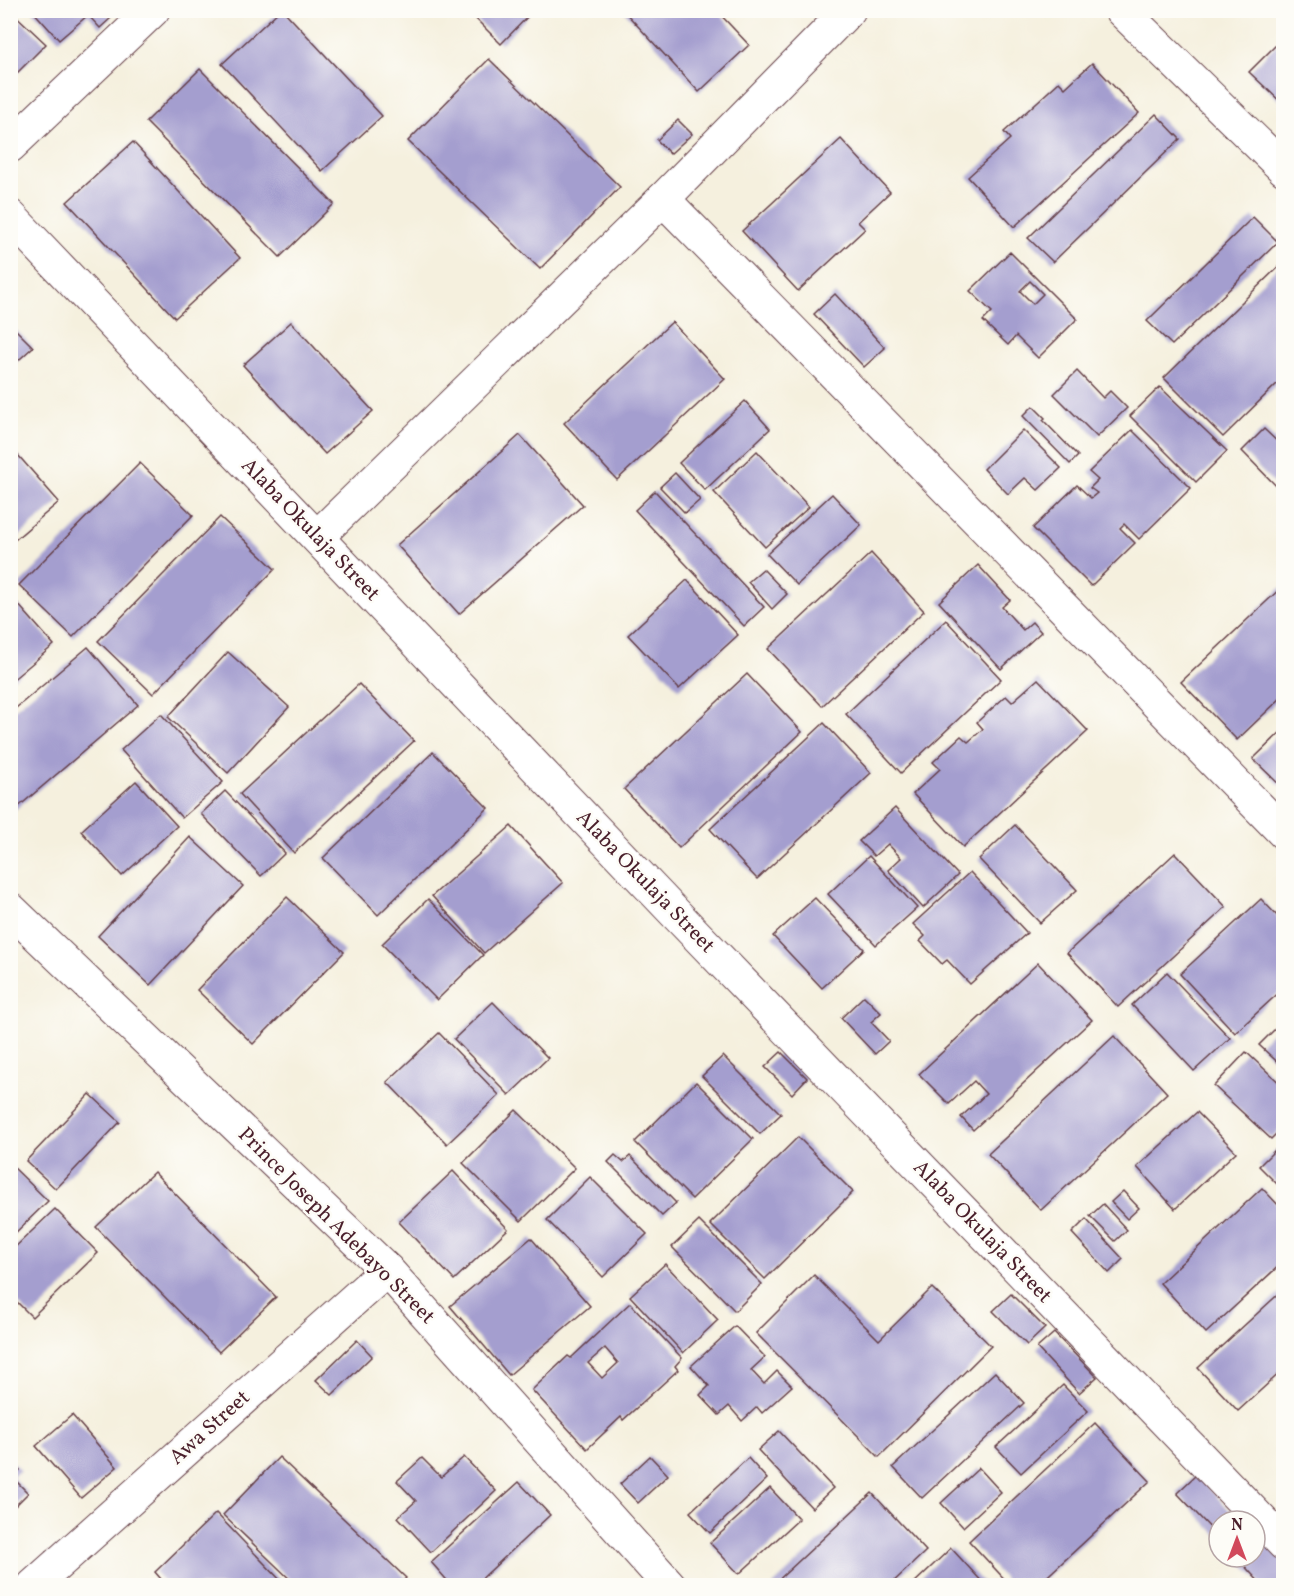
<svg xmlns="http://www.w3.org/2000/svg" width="1294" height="1596" font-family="Vollkorn,serif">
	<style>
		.building { fill: #a49ecf; fill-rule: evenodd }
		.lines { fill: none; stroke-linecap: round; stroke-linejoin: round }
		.street-casing { stroke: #643e46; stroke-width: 35 }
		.street { stroke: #fff; stroke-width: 33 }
		.labels { text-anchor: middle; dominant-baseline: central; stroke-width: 5; stroke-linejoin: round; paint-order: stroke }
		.street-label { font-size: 21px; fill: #4a1f2b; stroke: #fdfcf7 }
	</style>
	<rect width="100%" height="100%" fill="#fdfcf7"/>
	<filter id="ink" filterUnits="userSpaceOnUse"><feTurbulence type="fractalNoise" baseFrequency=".0167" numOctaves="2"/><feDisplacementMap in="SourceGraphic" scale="12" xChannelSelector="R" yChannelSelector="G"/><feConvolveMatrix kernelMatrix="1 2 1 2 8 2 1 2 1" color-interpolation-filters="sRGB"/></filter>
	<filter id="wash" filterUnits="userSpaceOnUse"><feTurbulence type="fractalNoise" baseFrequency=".008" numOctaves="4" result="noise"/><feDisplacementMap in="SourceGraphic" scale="24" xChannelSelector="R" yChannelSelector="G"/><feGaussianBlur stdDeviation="1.35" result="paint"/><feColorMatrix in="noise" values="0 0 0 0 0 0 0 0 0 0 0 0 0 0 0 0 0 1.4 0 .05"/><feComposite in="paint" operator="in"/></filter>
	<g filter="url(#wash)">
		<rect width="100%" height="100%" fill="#f5f0de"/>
		<g id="blocks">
			<!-- building -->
			<g class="building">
				<polygon points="10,10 46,44 10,80"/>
				<polygon points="32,10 105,10 111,18 100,28 88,15 59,40"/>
				<polygon points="280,10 283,10 382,116 322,171 222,64"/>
				<polygon points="467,10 534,10 501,44"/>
				<polygon points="623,10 716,10 749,45 699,92"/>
				<polygon points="1284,37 1284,105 1249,72"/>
				<polygon points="489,59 620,187 540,269 408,141"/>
				<polygon points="1092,63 1139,113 1014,227 968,177 1010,139 1004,132 1059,82 1065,88"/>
				<polygon points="200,69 334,204 280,257 146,122"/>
				<polygon points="1156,114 1180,139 1053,262 1028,238"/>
				<polygon points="678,120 692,134 670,154 657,140"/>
				<polygon points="841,139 890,192 858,222 865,229 798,291 742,231"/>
				<polygon points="133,142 240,258 175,318 67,202"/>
				<polygon points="1253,217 1278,242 1172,345 1147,321"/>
				<polygon points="1284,232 1284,245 1277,239"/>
				<path d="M1010 252 1077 319 1038 358 1016 336 1008 345 983 321 992 312 970 291ZM1030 281 1043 294 1033 304 1020 291Z"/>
				<polygon points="1279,266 1284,270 1284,377 1223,437 1164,378"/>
				<polygon points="835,294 885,348 864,367 814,314"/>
				<polygon points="291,322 373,411 325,454 243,365"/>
				<polygon points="672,322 725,379 617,480 564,423"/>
				<polygon points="10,324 33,347 10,368"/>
				<polygon points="1077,371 1103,398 1110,391 1127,408 1097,437 1054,394"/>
				<polygon points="1160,387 1227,451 1196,482 1130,416"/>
				<polygon points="745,401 770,429 705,490 679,463"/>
				<polygon points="1033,406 1045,418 1043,420 1078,456 1070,464 1023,416"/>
				<polygon points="1264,429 1284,448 1284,494 1242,451"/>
				<polygon points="1023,430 1061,468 1038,490 1025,478 1008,494 984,469"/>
				<polygon points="1132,430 1191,488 1139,539 1124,524 1120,528 1135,543 1091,586 1033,528 1077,485 1091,498 1097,493 1090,488 1098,480 1089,472"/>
				<polygon points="520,435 583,505 459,614 397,545"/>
				<polygon points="10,446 59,502 10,544"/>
				<polygon points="757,451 809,507 765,547 714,492"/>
				<polygon points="140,463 193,515 73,637 19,585"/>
				<polygon points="675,473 700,500 685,513 660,487"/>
				<polygon points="655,491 764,607 744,626 635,510"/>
				<polygon points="832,494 861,525 797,585 767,554"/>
				<polygon points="220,517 275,569 153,694 98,641"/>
				<polygon points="871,553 924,611 822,706 768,649"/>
				<polygon points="978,565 1010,600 1002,607 1023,630 1032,622 1041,632 1001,669 939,602"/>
				<polygon points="763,569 787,594 772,609 748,582"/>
				<polygon points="687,580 738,635 679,689 628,635"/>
				<polygon points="1284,585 1284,695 1237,740 1181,682"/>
				<polygon points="10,595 54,645 10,682"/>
				<polygon points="946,620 1001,679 901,773 846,714"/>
				<polygon points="88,647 138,705 10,814 10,713"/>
				<polygon points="228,652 289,707 228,773 168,717"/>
				<polygon points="747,674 802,732 679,848 624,789"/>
				<polygon points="1038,679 1088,731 963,847 913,794 940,769 933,762 961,736 968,742 983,729 977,722 1006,696 1012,702"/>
				<polygon points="359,684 414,741 294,853 240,794"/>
				<polygon points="161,714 223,782 182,818 121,750"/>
				<polygon points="824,723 871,773 757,879 710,829"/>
				<polygon points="1284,729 1284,789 1253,759"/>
				<polygon points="433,752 488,808 378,915 323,858"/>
				<polygon points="136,781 177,826 122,876 81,831"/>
				<polygon points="225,791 285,853 261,876 201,814"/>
				<polygon points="895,808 958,875 923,908 888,870 901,858 888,844 874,856 859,841"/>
				<polygon points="1015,825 1077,890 1040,923 979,859"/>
				<polygon points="511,826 563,883 484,953 432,896"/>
				<polygon points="190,837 243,886 150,985 98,936"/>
				<polygon points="1175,853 1226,907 1118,1007 1067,953"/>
				<polygon points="869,856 917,908 876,945 828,894"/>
				<polygon points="970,872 1027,933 970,984 947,960 942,964 920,941 925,936 913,924"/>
				<polygon points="287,897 344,952 253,1044 197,990"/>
				<polygon points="815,898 864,949 822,988 773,936"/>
				<polygon points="428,899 483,955 437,1000 382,944"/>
				<polygon points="1261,899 1284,923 1284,988 1235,1033 1180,974"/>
				<polygon points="1038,963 1092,1020 973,1130 961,1117 986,1094 974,1081 949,1104 919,1074"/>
				<polygon points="1167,972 1230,1038 1194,1071 1132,1005"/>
				<polygon points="864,996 881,1013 871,1022 889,1041 875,1054 841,1018"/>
				<polygon points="493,1002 548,1058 509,1095 454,1039"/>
				<polygon points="1284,1020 1284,1068 1259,1045"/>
				<polygon points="439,1033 499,1095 447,1144 387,1082"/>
				<polygon points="1114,1036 1167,1093 1041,1210 988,1154"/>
				<polygon points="781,1052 807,1078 792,1094 765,1067"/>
				<polygon points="1246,1052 1284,1087 1284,1126 1271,1139 1214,1086"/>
				<polygon points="723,1056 781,1114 760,1134 702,1076"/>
				<polygon points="696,1082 753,1139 692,1199 635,1142"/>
				<polygon points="90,1094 120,1122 56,1189 26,1161"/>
				<polygon points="516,1110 575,1168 521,1221 463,1163"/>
				<polygon points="1197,1112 1236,1152 1175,1209 1137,1167"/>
				<polygon points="798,1137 853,1192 765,1279 710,1224"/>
				<polygon points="1275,1150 1284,1159 1284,1191 1259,1166"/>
				<polygon points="615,1155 623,1162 630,1156 676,1203 662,1216 608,1162"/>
				<polygon points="10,1164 48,1201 10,1238"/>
				<polygon points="453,1171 508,1229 454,1280 399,1222"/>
				<polygon points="154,1172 276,1297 219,1352 96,1227"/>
				<polygon points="590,1177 647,1234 603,1277 547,1220"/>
				<polygon points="1262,1188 1284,1211 1284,1261 1206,1333 1160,1283"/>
				<polygon points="1123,1191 1139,1208 1127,1219 1111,1202"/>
				<polygon points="1103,1204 1127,1230 1115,1241 1090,1216"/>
				<polygon points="55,1209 98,1253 32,1317 10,1295 10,1252"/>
				<polygon points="1086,1219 1123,1259 1109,1273 1072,1233"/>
				<polygon points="699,1221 762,1284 735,1311 672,1247"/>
				<polygon points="531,1238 590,1306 509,1375 450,1306"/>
				<polygon points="665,1264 718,1320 683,1353 630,1296"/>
				<polygon points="814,1275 879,1340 932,1288 991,1346 879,1457 756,1333"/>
				<polygon points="1284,1289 1284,1369 1238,1411 1198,1368"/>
				<polygon points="1011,1294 1045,1328 1027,1345 993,1311"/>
				<path d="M630 1303 682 1358 675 1366 678 1370 623 1420 621 1417 587 1449 532 1390 568 1356 571 1358ZM605 1348 618 1363 602 1378 588 1363Z"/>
				<polygon points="735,1326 765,1357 751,1370 764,1384 777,1371 792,1386 762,1413 757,1407 742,1421 729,1406 719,1415 700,1395 709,1386 691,1366"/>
				<polygon points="1054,1333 1097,1377 1079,1393 1037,1348"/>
				<polygon points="357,1340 372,1356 332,1395 316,1380"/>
				<polygon points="995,1372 1024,1403 922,1498 893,1467"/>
				<polygon points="1063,1385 1088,1411 1021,1473 996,1447"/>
				<polygon points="72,1415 117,1467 81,1498 36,1446"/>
				<polygon points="1095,1423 1150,1481 1037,1586 1011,1586 969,1541"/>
				<polygon points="779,1431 833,1488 812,1508 758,1450"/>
				<polygon points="650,1456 668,1475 638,1503 620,1484"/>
				<polygon points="279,1457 406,1578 398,1586 297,1586 223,1515"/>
				<polygon points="464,1457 496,1491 431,1552 398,1517 416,1501 397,1481 422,1458 441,1477"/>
				<polygon points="748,1458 767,1479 710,1533 690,1512"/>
				<polygon points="10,1460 20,1470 12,1477 28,1493 10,1511"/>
				<polygon points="979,1468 1001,1492 963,1527 941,1503"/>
				<polygon points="1196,1475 1240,1521 1219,1521 1219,1537 1177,1493"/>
				<polygon points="519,1482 550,1515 474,1586 452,1586 431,1562"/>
				<polygon points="770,1488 799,1519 739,1574 710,1543"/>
				<polygon points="872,1493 926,1551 889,1586 772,1586"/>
				<polygon points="216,1513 286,1586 167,1586 155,1572"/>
				<polygon points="1261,1538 1284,1562 1284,1586 1263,1586 1238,1559 1255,1557 1255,1543"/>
				<polygon points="951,1548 986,1586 911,1586"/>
			</g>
		</g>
	</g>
	<g filter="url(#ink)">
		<use href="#blocks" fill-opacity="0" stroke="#643e46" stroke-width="1.5"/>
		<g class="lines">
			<defs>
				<g id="street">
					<polyline points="1121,10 1284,169"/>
					<polyline points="10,146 153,10"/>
					<polyline points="663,199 1284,833"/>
					<polyline points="10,216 675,913 1284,1544"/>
					<polyline points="317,537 663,199 849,10"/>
					<polyline points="10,909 387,1270 670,1586"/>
					<polyline points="33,1586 387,1270"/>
				</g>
			</defs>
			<!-- street casing -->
			<use href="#street" class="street-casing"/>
			<!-- street -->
			<use href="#street" class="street"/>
		</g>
	</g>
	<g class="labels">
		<!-- street labels -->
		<g class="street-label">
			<text transform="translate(310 530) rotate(46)">Alaba Okulaja Street</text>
			<text transform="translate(645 882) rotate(46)">Alaba Okulaja Street</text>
			<text transform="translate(336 1226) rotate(45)">Prince Joseph Adebayo Street</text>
			<text transform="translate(982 1232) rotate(46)">Alaba Okulaja Street</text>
			<text transform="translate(210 1428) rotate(-42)">Awa Street</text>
		</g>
	</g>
	<!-- margin -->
	<rect width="1294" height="1596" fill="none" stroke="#fdfcf7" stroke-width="36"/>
	<!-- north arrow -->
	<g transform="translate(1237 1539)"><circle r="28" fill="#fdfcf7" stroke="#b5a4a5" stroke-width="1.5"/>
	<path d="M0-4.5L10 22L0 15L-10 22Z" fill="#d1495b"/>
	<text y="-9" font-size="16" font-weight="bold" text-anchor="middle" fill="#4a1f2b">N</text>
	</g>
</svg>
